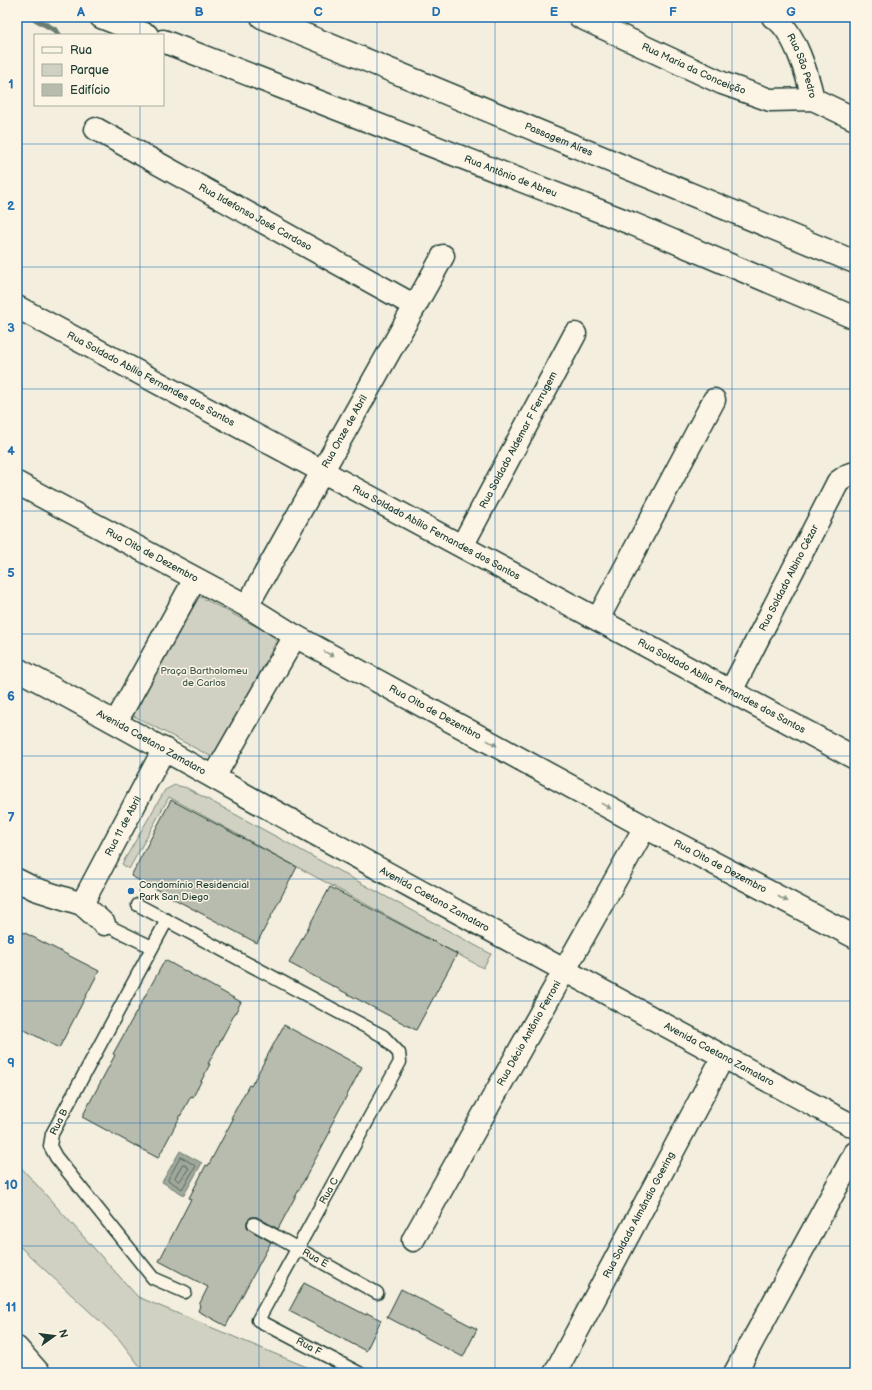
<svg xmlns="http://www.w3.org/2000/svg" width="872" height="1390" font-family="'Balsamiq Sans',sans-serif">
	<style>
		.green { fill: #d0d1c2; stroke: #78877b }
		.water { fill: #a0a89b; stroke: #6c7d72 }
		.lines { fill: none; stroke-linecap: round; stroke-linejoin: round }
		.shore { stroke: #53685d; stroke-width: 1 }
		.stream { stroke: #6c7d72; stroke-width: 6 }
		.building { fill: #b8bcae; stroke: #1f3d34 }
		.lane-casing { stroke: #1f3d34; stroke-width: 15 }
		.street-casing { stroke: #1f3d34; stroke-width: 25 }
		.secondary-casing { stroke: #1f3d34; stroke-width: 25 }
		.highway-casing { stroke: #1f3d34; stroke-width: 25 }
		.lane { stroke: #fcf5e5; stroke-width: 12 }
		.street { stroke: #fcf5e5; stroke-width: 22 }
		.secondary { stroke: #fcf5e5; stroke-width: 22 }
		.highway { stroke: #fcf5e5; stroke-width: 22 }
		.oneway { fill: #8e998c }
		.grid { fill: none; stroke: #1f6fb2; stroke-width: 1; stroke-opacity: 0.55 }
		.poi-dot { fill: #1f6fb2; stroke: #fcf5e5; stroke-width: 1.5 }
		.labels { text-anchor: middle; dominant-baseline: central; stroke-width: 3; stroke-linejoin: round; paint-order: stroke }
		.street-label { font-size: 10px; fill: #1f3d34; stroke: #fcf5e5 }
		.park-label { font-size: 10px; fill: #425b50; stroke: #fcf5e5 }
		.poi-label { font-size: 10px; fill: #1f3d34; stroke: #fcf5e5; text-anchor: start }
		.neatline { fill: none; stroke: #1f6fb2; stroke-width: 1.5 }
		.grid-label { font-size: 13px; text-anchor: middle; font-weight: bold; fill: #1f6fb2 }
	</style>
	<rect width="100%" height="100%" fill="#f3eede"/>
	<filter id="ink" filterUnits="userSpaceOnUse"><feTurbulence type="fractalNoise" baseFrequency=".025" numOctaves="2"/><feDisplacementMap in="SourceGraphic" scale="8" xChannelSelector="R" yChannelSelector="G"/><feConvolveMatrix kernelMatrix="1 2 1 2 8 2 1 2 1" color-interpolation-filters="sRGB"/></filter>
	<g filter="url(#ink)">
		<!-- green -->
		<g class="green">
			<polygon points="193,593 278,638 216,759 130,714"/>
			<polygon points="175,785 187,788 491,954 483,968 169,797 129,869 122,864 165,790"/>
			<polygon points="17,1163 138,1297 321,1373 145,1373 119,1339 17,1244"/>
		</g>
		<!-- water -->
		<polygon class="water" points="180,1151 202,1163 184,1195 162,1182"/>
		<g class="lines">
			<!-- shore -->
			<g class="shore">
				<polygon points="181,1157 196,1166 182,1189 168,1180"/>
				<polygon points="183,1164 189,1168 179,1182 175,1178"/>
			</g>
			<!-- stream -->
			<polyline class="stream" points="32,17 55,30 59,35"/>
		</g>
		<!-- building -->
		<g class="building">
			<polygon points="171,800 297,867 257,943 131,876"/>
			<polygon points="330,887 457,954 416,1030 289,963"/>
			<polygon points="23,932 99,971 59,1048 17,1026 17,942"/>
			<polygon points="165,960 241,1002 208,1064 210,1064 193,1097 191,1096 158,1158 82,1117 115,1055 113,1054"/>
			<polygon points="284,1025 362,1067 329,1129 331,1130 278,1229 257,1217 251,1217 247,1221 247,1227 250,1230 271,1242 226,1326 198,1311 200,1306 199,1305 208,1287 159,1261 191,1199 189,1198 201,1175 206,1165 208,1166 233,1119 231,1118 249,1085 251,1086"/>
			<polygon points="304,1283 366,1315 367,1313 381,1320 366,1351 289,1311"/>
			<polygon points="401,1289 477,1329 463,1357 387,1317"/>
		</g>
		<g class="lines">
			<defs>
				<g id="lane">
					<path id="s1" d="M138 905 383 1036 399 1053 400 1062 258 1320 359 1373"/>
					<polyline points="167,920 52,1134 50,1146 56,1157 153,1278 185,1292"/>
					<polyline points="104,924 152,947"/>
					<path id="s2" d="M254 1224 377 1293"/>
				</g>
				<g id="street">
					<polyline points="101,17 147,35"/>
					<path id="s3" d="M262 17 855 262"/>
					<path id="s4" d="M580 17 722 83 770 100 813 99 855 119"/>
					<path id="s5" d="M773 17C794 28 808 77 813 99"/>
					<path id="s6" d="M163 41 633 224 855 318"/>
					<path id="s7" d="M96 129 415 306"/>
					<path id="s8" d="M17 307 855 758"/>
					<path id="s9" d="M17 483 247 606 295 636 645 827 855 937"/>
					<path id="s10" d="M462 546 575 334"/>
					<path id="s11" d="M247 606 443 256"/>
					<polyline points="598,619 714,400"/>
					<path id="s12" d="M731 691 838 482 848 475 855 473"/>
					<polyline points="116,722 195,579"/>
					<polyline points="214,777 295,636"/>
					<polyline points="17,880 35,889 82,904 104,924"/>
					<path id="s13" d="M82 904 164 749"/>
					<path id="s14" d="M413 1240 645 827"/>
					<path id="s15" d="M555 1373 723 1057"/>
					<polyline points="735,1373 855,1153"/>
				</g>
				<g id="secondary">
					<path id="s16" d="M17 669C96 711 174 755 252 799 452 909 653 1020 855 1127"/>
				</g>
				<polyline id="highway" points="17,1348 39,1373"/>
			</defs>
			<!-- lane casing -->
			<use href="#lane" class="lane-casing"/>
			<!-- street casing -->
			<use href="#street" class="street-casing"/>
			<!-- secondary casing -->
			<use href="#secondary" class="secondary-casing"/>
			<!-- highway casing -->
			<use href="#highway" class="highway-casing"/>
			<!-- lane -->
			<use href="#lane" class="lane"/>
			<!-- street -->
			<use href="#street" class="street"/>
			<!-- secondary -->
			<use href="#secondary" class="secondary"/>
			<!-- highway -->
			<use href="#highway" class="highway"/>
		</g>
		<!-- one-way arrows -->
		<defs><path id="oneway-solid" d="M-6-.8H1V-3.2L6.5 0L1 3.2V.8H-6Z"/></defs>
		<g class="oneway">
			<use href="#oneway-solid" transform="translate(329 654) rotate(29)"/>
			<use href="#oneway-solid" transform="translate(492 743) rotate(29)"/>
			<use href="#oneway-solid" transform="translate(606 806) rotate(29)"/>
			<use href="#oneway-solid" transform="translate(783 899) rotate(28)"/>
		</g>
	</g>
	<!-- grid -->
	<path class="grid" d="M140 17V35M259 17V1373M377 17V1373M495 17V1373M613 17V1373M732 17V1373M140 105V1373M17 144H855M17 267H855M17 389H855M17 511H855M17 634H855M17 756H855M17 879H855M17 1001H855M17 1123H855M17 1246H855"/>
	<!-- markers -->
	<circle class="poi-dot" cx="131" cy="891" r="4"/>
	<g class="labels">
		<!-- street labels -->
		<g class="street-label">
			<text stroke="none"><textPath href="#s5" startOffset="58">Rua São Pedro</textPath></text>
			<text stroke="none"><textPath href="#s4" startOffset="125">Rua Maria da Conceição</textPath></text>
			<text stroke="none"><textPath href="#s3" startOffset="321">Passagem Aíres</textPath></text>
			<text stroke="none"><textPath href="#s6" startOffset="373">Rua Antônio de Abreu</textPath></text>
			<text stroke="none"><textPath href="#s7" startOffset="182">Rua Ildefonso José Cardoso</textPath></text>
			<text stroke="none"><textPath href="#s8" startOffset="152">Rua Soldado Abílio Fernandes dos Santos</textPath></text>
			<text stroke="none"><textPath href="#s11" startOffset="200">Rua Onze de Abril</textPath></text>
			<text stroke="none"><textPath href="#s10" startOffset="120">Rua Soldado Aldemar F Ferrugem</textPath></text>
			<text stroke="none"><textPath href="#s8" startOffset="476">Rua Soldado Abílio Fernandes dos Santos</textPath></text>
			<text stroke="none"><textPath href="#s9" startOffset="153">Rua Oito de Dezembro</textPath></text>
			<text stroke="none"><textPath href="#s12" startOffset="127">Rua Soldado Albino Cézar</textPath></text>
			<text stroke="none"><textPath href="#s8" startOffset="800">Rua Soldado Abílio Fernandes dos Santos</textPath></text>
			<text stroke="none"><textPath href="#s9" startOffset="477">Rua Oito de Dezembro</textPath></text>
			<text stroke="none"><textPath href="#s16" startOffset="153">Avenida Caetano Zamataro</textPath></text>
			<text stroke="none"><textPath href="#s13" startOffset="88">Rua 11 de Abril</textPath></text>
			<text stroke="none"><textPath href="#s9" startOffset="801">Rua Oito de Dezembro</textPath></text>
			<text stroke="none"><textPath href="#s16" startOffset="477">Avenida Caetano Zamataro</textPath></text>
			<text stroke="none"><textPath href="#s14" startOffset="237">Rua Décio Antônio Ferroni</textPath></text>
			<text stroke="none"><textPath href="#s16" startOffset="801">Avenida Caetano Zamataro</textPath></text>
			<text transform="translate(59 1122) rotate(-64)">Rua B</text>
			<text transform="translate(329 1191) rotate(-61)">Rua C</text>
			<text stroke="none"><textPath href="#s15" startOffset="179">Rua Soldado Almândio Goering</textPath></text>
			<text stroke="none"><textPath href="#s2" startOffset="70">Rua E</textPath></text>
			<text stroke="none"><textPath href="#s1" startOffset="662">Rua F</textPath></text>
		</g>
		<!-- park labels -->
		<g class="park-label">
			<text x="204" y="671">Praça Bartholomeu<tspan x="204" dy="12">de Carlos</tspan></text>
		</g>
		<!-- poi labels -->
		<g class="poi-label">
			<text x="139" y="885">Condomínio Residencial<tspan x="139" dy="12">Park San Diego</tspan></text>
		</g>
	</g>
	<!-- margin -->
	<rect width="872" height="1390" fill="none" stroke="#fcf5e5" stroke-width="44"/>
	<!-- legend -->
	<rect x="34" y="34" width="130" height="72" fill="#fcf5e5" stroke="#a4ab9e"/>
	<rect x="42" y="47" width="20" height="6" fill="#fcf5e5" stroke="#a4ab9e"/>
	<text x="70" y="54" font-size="12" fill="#1f3d34">Rua</text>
	<rect x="42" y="64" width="20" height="12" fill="#d0d1c2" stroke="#a4ab9e"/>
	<text x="70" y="74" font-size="12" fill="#1f3d34">Parque</text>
	<rect x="42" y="84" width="20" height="12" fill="#b8bcae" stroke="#a4ab9e"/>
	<text x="70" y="94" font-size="12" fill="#1f3d34">Edifício</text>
	<!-- north arrow -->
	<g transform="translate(54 1336) rotate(76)" stroke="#fcf5e5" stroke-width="3" paint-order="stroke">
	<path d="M0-3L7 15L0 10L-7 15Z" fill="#1f3d34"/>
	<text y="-6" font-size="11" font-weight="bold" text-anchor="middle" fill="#1f3d34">N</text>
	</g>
	<rect x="22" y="22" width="828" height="1346" class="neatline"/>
	<g class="grid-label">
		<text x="81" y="16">A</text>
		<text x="199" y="16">B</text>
		<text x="318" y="16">C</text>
		<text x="436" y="16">D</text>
		<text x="554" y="16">E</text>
		<text x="673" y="16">F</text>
		<text x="791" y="16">G</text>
		<text x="11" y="88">1</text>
		<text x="11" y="210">2</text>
		<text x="11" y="332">3</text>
		<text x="11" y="455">4</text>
		<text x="11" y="577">5</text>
		<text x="11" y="700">6</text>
		<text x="11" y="822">7</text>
		<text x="11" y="944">8</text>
		<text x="11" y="1067">9</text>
		<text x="11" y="1189">10</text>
		<text x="11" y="1311">11</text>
	</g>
</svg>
